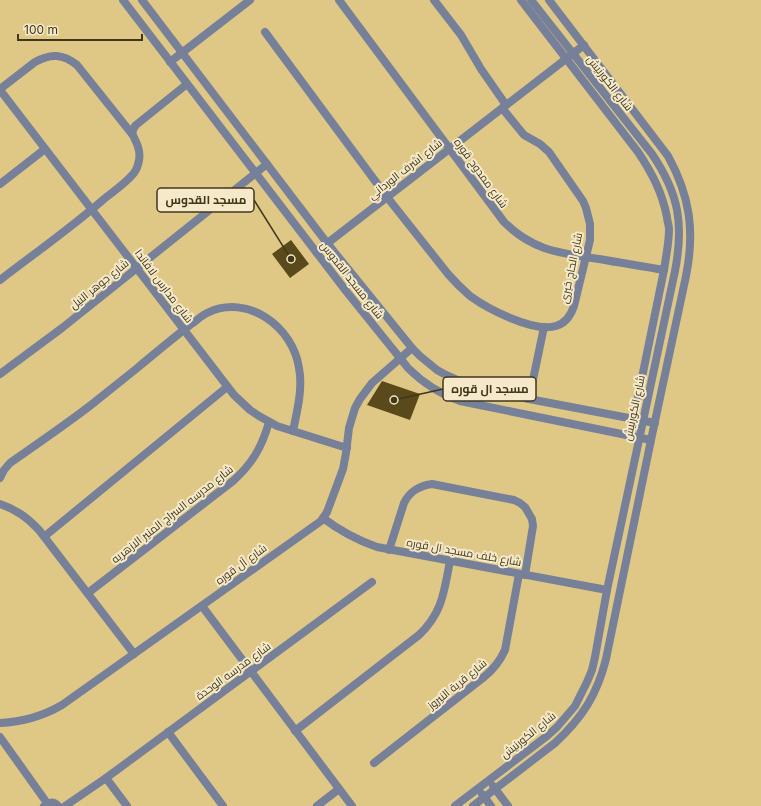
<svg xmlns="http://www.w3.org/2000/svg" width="761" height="806" font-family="Inter,Cairo,sans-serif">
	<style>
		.building { fill: #5a4a1b }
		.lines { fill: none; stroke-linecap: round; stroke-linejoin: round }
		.minor { stroke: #778099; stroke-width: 8 }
		.tertiary { stroke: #778099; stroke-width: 8 }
		.labels { text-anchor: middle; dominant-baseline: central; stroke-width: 4; stroke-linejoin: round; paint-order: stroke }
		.street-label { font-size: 11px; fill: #40371c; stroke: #f5e9c9 }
		.leader { fill: none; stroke: #40371c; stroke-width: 1.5 }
		.callout-dot { fill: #40371c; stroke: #f5e9c9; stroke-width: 1.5 }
		.callout { fill: #f5e9c9; stroke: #40371c; stroke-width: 1.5 }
		.callout-label { font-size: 12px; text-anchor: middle; font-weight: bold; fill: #40371c }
	</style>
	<rect width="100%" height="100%" fill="#dfc786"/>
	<!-- building -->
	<g class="building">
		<polygon points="291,240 309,264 290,278 272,254"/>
		<polygon points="382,381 420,394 410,420 367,405"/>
	</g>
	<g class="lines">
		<!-- minor -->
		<g class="minor">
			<path d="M123 0 346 291 408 368C423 383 440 394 460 401L651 440"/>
			<polyline points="142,0 327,243 412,348 420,356 437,370 446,375 466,384 529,399 655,423"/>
			<path d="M339 0 504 222C533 251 560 253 599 259 621 263 642 266 664 270"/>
			<polyline points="434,0 461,35 481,69 506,105"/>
			<path d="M521 0 638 152C652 173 662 192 667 217 667 221 669 225 669 229 669 243 666 256 664 270L630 436"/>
			<path d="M265 32 387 197 448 274C455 282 462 289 470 296 488 309 534 333 556 326 566 323 571 315 574 306L590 240V224L586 208 583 201 549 152 540 144 524 135 502 108"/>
			<polyline points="170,62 250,0"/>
			<path d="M0 89 35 62C51 53 63 54 77 65L132 134"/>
			<polyline points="0,90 234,395 250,410 259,416 277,426 347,448"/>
			<polyline points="0,184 45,149"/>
			<polyline points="316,252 584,45"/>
			<path d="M0 280C35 253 71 228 104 199 114 191 126 183 134 173 139 166 141 155 138 147 136 138 128 134 136 125L187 84"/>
			<polyline points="0,374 62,328 267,164"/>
			<polyline points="529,399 544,327"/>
			<path d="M0 478 4 470 10 463C37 444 65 425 91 405 106 393 121 381 136 369 154 354 172 339 190 325 196 321 201 316 207 313 248 293 293 327 299 368 303 389 297 411 293 431"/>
			<path d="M0 504C16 509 28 518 39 530L134 654"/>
			<path d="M323 518C340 531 357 540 377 547L607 590"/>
			<polyline points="45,536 227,387"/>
			<path d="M389 550 404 503C410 491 419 486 432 484L514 500 520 503 525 507 532 519 533 526 525 575"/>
			<path d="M88 593 233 481C252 464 262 447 269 422"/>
			<polyline points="202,606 352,806"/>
			<path d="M0 723C23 722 43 716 62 705L321 521 327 512 343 469 346 453 349 428 355 408 360 399 372 383 412 348"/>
			<path d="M295 731 419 635C443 612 444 591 450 561"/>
			<polyline points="168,732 223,806"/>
			<polyline points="0,737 47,803"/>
			<path d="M374 763 484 677C494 669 500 661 505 650L519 574"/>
			<polyline points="106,778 127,806"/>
			<path d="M44 806C48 802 54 801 58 806"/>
			<polyline points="65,806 106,778 372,582"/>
			<polyline points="317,806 339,789"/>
		</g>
		<!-- tertiary -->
		<g class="tertiary">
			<polyline points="493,786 508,806"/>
			<polyline points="482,794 491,806"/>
			<path d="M455 806 547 736 557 727 575 706 587 682 592 670 595 657 607 590 675 271C684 224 679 194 652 154L531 0"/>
			<path d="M473 806 555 743C582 718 597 695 606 659L651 440 686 276C695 231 690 196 668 156L549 0"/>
		</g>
	</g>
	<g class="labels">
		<!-- street labels -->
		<g class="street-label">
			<text transform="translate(610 83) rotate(52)">شارع الكورنيش</text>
			<text transform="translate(405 169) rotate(-38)">شارع اشرف الورداني</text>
			<text transform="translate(481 173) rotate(54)">شارع ممدوح قوره</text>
			<text transform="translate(571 268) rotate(-78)">شارع الحاج خيرى</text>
			<text transform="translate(352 280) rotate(52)">شارع مسجد القدوس</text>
			<text transform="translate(99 284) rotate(-39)">شارع جوهر النيل</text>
			<text transform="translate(164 286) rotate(53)">شارع مدارس لافاندا</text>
			<text transform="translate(634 408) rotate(-78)">شارع الكورنيش</text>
			<text transform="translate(172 514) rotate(-38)">شارع مدرسه السراج المنير الازهريه</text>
			<text transform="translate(464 552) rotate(10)">شارع خلف مسجد ال قوره</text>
			<text transform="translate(241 564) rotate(-36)">شارع آل قوره</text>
			<text transform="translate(233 671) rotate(-36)">شارع مدرسه الوحدة</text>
			<text transform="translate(457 684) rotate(-39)">شارع قرية النيروز</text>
			<text transform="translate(528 735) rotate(-39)">شارع الكورنيش</text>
		</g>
	</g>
	<!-- callouts -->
	<path class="leader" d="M291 259L254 200M394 400L443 389"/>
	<g class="callout-dot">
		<circle cx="291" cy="259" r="4"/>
		<circle cx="394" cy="400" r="4"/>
	</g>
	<g class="callout">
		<rect x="157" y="188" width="97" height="24" rx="4"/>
		<rect x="443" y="377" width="93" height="24" rx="4"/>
	</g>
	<g class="callout-label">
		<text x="206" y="204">مسجد القدوس</text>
		<text x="490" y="393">مسجد ال قوره</text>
	</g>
	<!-- scale -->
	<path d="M18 34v6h124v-6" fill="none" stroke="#40371c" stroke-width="2"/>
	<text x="24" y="34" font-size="12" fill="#40371c" stroke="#f5e9c9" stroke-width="3" paint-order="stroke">100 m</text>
</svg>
